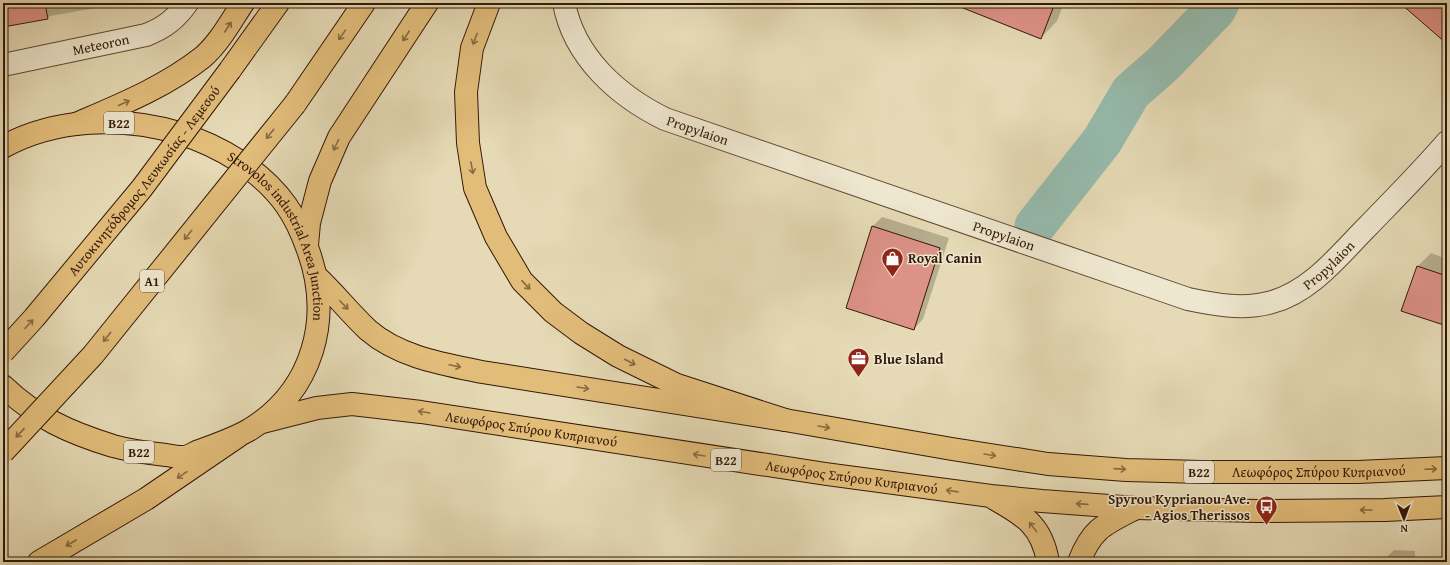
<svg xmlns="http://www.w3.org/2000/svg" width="1450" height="565" font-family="'Gentium Book Plus',serif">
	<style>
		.shadow { fill: #0003 }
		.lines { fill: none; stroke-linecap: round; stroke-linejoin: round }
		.river { stroke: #96bbad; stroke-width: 41 }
		.building { fill: #dd9288; stroke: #331807 }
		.minor-casing { stroke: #604832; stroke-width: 24 }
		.major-casing { stroke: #331807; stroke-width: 24 }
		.highway-casing { stroke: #331807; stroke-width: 24 }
		.minor { stroke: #eee7cf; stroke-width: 22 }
		.major { stroke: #e2bd7a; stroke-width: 22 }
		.highway { stroke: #e2bd7a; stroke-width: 22 }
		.highway-bridge-casing { stroke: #331807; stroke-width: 24; stroke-linecap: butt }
		.highway-bridge { stroke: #e2bd7a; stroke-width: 22 }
		.oneway { stroke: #8a6a40 }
		.labels { text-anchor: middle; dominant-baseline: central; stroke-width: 3; stroke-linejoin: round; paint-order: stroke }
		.shield { fill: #eee7cf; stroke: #6b5643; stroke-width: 1 }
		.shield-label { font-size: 13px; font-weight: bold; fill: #331807 }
		.street-label { font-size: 14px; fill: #331807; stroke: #eee7cf }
		.poi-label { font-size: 14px; font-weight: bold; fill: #331807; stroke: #eee7cf; text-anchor: start }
	</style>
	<rect width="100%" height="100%" fill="#e5dab5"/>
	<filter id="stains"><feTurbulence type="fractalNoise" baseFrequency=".005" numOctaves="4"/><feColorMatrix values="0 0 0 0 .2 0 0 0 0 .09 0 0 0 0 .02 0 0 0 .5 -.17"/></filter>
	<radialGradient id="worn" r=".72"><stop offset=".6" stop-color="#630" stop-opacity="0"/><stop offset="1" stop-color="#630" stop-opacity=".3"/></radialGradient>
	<!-- shadow -->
	<g class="shadow">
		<polygon points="3,3 124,3 50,16 47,18 3,26"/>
		<polygon points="958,3 1064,3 1057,21 1041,38"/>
		<polygon points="882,217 949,238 923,319 914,329 873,226"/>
		<polygon points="1431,253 1447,259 1447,325 1418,266"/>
		<polygon points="1394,550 1415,551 1415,562 1382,562"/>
	</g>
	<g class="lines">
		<!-- river -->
		<polyline class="river" points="1035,226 1102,141 1131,92 1163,64 1215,10 1219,3"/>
	</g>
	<!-- building -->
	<g class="building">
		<polygon points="3,3 45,3 48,19 3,27"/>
		<polygon points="953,3 1055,3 1041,39 953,4"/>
		<polygon points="1400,3 1447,3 1447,44"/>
		<polygon points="872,226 940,248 914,330 846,308"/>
		<polygon points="1417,266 1447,276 1447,326 1401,311"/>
	</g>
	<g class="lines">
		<defs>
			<g id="minor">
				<path id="s1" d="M564 3C574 57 618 96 665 119L1188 299C1216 305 1244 310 1272 302 1312 291 1340 254 1368 226 1395 198 1422 171 1447 142"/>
				<path id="s2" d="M3 65 146 35C164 28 176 19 187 3"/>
			</g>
			<g id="major">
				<path id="s3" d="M3 147C55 118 123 116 179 133 220 146 261 170 286 205 296 219 302 233 308 250 333 319 313 391 249 430 233 439 216 445 199 451 194 453 188 457 183 457 178 457 172 456 166 455 147 453 131 451 113 446 68 432 37 418 3 386"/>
				<path id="s4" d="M317 277C335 294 350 313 368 330 399 357 443 364 482 372L785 420 952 449 1048 464 1126 470 1202 472H1358L1447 468"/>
				<path id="s5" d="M262 422 317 408 352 404 421 412 826 474 991 496 1042 501 1136 508 1257 511 1385 510 1447 507"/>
				<path d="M995 499C1025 516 1042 526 1048 562"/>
				<path d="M1079 562C1092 528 1105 524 1136 508"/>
			</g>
			<g id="highway">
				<polyline points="489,3 472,48 466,92 468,143 475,188 496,237 522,281 553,312 581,333 618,356 677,385 785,420"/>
				<polyline points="230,70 278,3"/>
				<polyline points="295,104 364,3"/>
				<path d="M76 124C120 105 165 87 203 57 220 42 231 21 243 3"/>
				<polyline points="307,245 309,223 320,181 339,137 427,3"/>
				<polyline points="39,562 146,499 237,437"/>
			</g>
		</defs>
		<!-- minor casing -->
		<use href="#minor" class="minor-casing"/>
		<!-- major casing -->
		<use href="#major" class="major-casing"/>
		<!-- highway casing -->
		<use href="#highway" class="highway-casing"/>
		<!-- minor -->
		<use href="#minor" class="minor"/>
		<!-- major -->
		<use href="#major" class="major"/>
		<!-- highway -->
		<use href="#highway" class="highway"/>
		<defs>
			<g id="highway-bridge">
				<path id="s6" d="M3 352 34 318 142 188 230 70"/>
				<polyline points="3,452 93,355 295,104"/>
			</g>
		</defs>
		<!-- highway-bridge casing -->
		<use href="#highway-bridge" class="highway-bridge-casing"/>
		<!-- highway-bridge -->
		<use href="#highway-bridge" class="highway-bridge"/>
	</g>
	<!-- one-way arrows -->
	<defs><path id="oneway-shaft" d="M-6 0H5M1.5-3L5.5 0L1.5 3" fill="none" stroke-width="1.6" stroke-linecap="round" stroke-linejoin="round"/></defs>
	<g class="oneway">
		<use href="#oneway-shaft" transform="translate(228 27) rotate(-57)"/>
		<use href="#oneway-shaft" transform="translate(342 35) rotate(125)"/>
		<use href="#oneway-shaft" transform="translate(406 36) rotate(123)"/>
		<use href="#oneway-shaft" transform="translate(475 39) rotate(111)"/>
		<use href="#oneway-shaft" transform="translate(124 103) rotate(-24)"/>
		<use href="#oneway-shaft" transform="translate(270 134) rotate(129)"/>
		<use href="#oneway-shaft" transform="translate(336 145) rotate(116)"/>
		<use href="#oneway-shaft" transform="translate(472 168) rotate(80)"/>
		<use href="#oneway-shaft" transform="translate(188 235) rotate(129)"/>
		<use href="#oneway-shaft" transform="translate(526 285) rotate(47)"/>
		<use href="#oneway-shaft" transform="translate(344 305) rotate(46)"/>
		<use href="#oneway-shaft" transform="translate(29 324) rotate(-48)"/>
		<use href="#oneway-shaft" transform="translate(107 337) rotate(129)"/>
		<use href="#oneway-shaft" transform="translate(630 362) rotate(27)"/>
		<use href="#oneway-shaft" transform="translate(455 366) rotate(12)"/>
		<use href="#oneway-shaft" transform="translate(583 388) rotate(9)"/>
		<use href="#oneway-shaft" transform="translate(424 412) rotate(-171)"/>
		<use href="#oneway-shaft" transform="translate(824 427) rotate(10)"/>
		<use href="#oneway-shaft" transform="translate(20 433) rotate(133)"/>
		<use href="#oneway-shaft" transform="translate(699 455) rotate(-171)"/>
		<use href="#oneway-shaft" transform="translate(990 455) rotate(9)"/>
		<use href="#oneway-shaft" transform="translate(1120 469) rotate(4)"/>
		<use href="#oneway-shaft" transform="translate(1431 469) rotate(-2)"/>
		<use href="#oneway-shaft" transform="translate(182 475) rotate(146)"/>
		<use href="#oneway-shaft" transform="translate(952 491) rotate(-172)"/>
		<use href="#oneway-shaft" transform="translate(1082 504) rotate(-176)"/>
		<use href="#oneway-shaft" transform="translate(1366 510) rotate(180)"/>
		<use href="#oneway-shaft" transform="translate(1033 527) rotate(-128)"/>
		<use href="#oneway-shaft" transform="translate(71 543) rotate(150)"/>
	</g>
	<!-- icons -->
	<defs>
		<symbol id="shop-pin" viewBox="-11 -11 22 30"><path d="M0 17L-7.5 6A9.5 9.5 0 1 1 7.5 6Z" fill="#8f2418" stroke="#eee7cf"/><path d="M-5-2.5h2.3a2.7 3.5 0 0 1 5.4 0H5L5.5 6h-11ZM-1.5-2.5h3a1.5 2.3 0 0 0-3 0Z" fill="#fff"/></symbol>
		<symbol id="office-pin" viewBox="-11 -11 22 30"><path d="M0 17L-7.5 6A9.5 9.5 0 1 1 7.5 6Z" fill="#8f2418" stroke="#eee7cf"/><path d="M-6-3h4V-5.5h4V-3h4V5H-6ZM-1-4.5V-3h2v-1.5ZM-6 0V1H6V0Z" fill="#fff"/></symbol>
		<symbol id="bus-pin" viewBox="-11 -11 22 30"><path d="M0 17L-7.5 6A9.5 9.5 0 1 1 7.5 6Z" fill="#8f2418" stroke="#eee7cf"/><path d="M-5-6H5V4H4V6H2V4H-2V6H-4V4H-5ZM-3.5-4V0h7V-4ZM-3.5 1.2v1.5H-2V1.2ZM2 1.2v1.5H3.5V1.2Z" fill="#fff"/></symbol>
	</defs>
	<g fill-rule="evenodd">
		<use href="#shop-pin" x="880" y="246" width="25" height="34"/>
		<use href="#office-pin" x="846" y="346" width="25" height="34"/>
		<use href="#bus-pin" x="1254" y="494" width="25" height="34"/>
	</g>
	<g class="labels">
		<!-- shield labels -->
		<g class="shield">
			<rect x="104" y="112" width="30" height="22" rx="3"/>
			<rect x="140" y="270" width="24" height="22" rx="3"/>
			<rect x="124" y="441" width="30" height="22" rx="3"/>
			<rect x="711" y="449" width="30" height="22" rx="3"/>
			<rect x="1184" y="461" width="30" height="22" rx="3"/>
		</g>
		<g class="shield-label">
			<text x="119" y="123">B22</text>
			<text x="152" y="281">A1</text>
			<text x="139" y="452">B22</text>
			<text x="726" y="460">B22</text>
			<text x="1199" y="472">B22</text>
		</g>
		<!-- street labels -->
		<g class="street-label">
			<text stroke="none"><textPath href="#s2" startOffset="100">Meteoron</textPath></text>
			<text stroke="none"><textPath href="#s1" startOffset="194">Propylaion</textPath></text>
			<text stroke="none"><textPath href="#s6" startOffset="222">Αυτοκινητόδρομος Λευκωσίας - Λεμεσού</textPath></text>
			<text stroke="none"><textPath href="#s1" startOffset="518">Propylaion</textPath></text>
			<text stroke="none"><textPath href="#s3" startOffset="335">Strovolos industrial Area Junction</textPath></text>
			<text stroke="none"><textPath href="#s1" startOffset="866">Propylaion</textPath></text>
			<text stroke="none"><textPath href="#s5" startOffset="273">Λεωφόρος Σπύρου Κυπριανού</textPath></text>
			<text stroke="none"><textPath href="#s4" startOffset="1041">Λεωφόρος Σπύρου Κυπριανού</textPath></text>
			<text stroke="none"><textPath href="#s5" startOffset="597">Λεωφόρος Σπύρου Κυπριανού</textPath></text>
		</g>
		<!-- poi labels -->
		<g class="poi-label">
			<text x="908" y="258">Royal Canin</text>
			<text x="874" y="359">Blue Island</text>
			<text x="1250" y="499" text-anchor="end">Spyrou Kyprianou Ave.<tspan x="1250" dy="16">- Agios Therissos</tspan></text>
		</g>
	</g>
	<!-- margin -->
	<rect width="1450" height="565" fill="none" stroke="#e5dab5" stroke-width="16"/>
	<rect x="4" y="4" width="1442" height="557" fill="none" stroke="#331807" stroke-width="2"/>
	<rect x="8" y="8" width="1434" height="549" fill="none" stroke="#331807"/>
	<!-- north arrow -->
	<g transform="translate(1404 519) rotate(179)" stroke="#eee7cf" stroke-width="3" paint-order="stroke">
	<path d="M0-3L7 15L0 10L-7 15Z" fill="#331807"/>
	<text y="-6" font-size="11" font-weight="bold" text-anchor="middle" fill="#331807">N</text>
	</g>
	<rect width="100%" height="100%" filter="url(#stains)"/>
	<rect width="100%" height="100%" fill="url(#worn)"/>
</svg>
